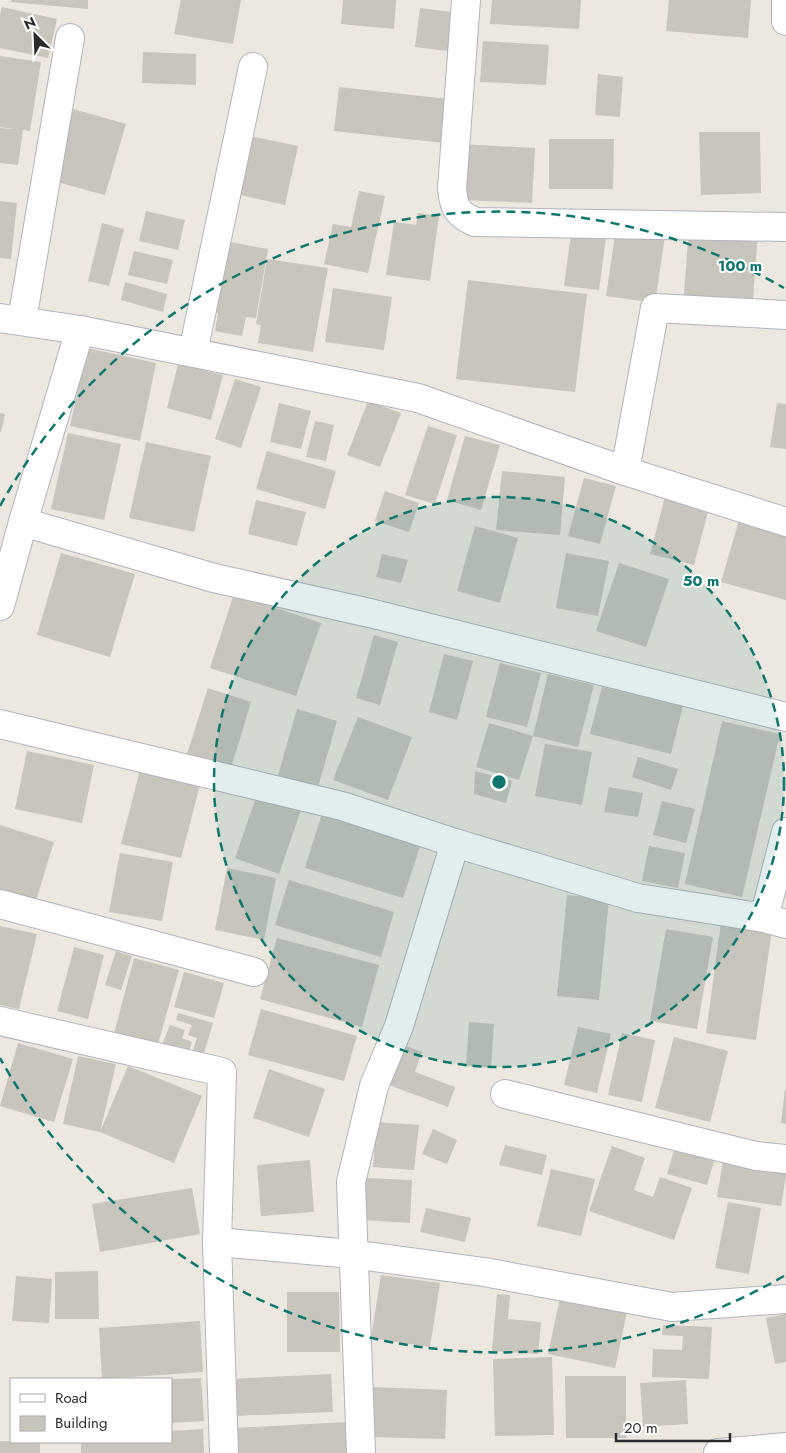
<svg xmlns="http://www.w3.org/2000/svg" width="786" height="1453" font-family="Jost,sans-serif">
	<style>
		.building { fill: #c8c5bd }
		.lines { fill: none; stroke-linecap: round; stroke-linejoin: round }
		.street-casing { stroke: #b2b4be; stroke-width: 30 }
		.street { stroke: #fff; stroke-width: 28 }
		.ring { fill: none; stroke: #0f766e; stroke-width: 2.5; stroke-dasharray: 9 6 }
		.centre { fill: #0f766e; stroke: #fff; stroke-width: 2.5 }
		.ring-label { font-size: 15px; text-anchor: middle; font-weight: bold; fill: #0f766e; stroke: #fff; stroke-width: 4; stroke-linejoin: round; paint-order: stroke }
	</style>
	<rect width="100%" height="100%" fill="#ece7df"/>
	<!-- building -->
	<g class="building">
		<polygon points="12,0 88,0 88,9 11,2"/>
		<polygon points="181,0 241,0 233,44 174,34"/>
		<polygon points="343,0 396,0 394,29 341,24"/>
		<polygon points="492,0 581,0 579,29 490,24"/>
		<polygon points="669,0 751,0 748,38 666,31"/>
		<polygon points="2,7 57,19 48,58 0,48 0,15"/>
		<polygon points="420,8 460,13 455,52 415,47"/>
		<polygon points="483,41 549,45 546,85 480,82"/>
		<polygon points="143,52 196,54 196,85 142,83"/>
		<polygon points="0,56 41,62 30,131 23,130 18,165 0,163 0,128 16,129 0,127"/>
		<polygon points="598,74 623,77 620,117 595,115"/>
		<polygon points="339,87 457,100 453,144 334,131"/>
		<polygon points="73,109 126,124 105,195 53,181"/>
		<polygon points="699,132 760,132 761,193 701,195"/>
		<polygon points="245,135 298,146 285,205 232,193"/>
		<polygon points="549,139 614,139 613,189 549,189"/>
		<polygon points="461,144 535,148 532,203 459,200"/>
		<polygon points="359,191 385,196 368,273 324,264 333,224 351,227"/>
		<polygon points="0,201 17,203 11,259 0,258"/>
		<polygon points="146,211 185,220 178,250 139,241"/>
		<polygon points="418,213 439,216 430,281 386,275 394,222 416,225"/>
		<polygon points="102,223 124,229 109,286 88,281"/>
		<polygon points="572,226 607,230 599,290 564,286"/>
		<polygon points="689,227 758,233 752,312 683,307"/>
		<polygon points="616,229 665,236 655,303 606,296"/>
		<polygon points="224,241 268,249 256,318 246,317 242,336 215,331 218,313 212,311"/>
		<polygon points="134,251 173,260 167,284 128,275"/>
		<polygon points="267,259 328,268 313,352 258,343 261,325 256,324"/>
		<polygon points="468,280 587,294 575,392 456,379"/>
		<polygon points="125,282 167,294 163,312 121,300"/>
		<polygon points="333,288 392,297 384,350 325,342"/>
		<polygon points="87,348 156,363 140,441 70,426"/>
		<polygon points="178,364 223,375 211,420 167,408"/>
		<polygon points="235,379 261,387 241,448 215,439"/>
		<polygon points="368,401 401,413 380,467 347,455"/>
		<polygon points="279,403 311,411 301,449 270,442"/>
		<polygon points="777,403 786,404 786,449 770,447"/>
		<polygon points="0,413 5,414 1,432 0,432"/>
		<polygon points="315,421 334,425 326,461 306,457"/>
		<polygon points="428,426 457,435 435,504 405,495"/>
		<polygon points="68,433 121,444 104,520 51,509"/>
		<polygon points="465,436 500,445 481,510 447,500"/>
		<polygon points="146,442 211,456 194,532 129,518"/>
		<polygon points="267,451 336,471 325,509 256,489"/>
		<polygon points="502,471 565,477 560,535 496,530"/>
		<polygon points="584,478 616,486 600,544 568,536"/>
		<polygon points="385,491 419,503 409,532 375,521"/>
		<polygon points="665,497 709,508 694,565 650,554"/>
		<polygon points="256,500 306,512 297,546 248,534"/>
		<polygon points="739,520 786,533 786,600 721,582"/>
		<polygon points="475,526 518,538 500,603 457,591"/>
		<polygon points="61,553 135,574 110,657 37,635"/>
		<polygon points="566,553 609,561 598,616 556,608"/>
		<polygon points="382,554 408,560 401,583 376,577"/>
		<polygon points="619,563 669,579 646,647 596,631"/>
		<polygon points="234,594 321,623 296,696 210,668"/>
		<polygon points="374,635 398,642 380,705 356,698"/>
		<polygon points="444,654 473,661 457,720 429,712"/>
		<polygon points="500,663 541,673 527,727 486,717"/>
		<polygon points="548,674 594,685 578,747 533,736"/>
		<polygon points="602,687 683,706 671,754 590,734"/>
		<polygon points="208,688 251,702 231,768 187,754"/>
		<polygon points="297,709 337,721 317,791 277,779"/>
		<polygon points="358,717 412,737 388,800 333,780"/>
		<polygon points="722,721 780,734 742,897 685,884"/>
		<polygon points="489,723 533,736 519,780 476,767"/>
		<polygon points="545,744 592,752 582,805 535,796"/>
		<polygon points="27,751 94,765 82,823 15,809"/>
		<polygon points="638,757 678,769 671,790 632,777"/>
		<polygon points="140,770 200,785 181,858 121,844"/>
		<polygon points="475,771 512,781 506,803 474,794"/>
		<polygon points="609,787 643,793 638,817 604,812"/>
		<polygon points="258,792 302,807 279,874 235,858"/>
		<polygon points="662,801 695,809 686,843 653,835"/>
		<polygon points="324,807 423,837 403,898 305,868"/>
		<polygon points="0,825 54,842 34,907 0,896"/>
		<polygon points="649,846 685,853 678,888 642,881"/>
		<polygon points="120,853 173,862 162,921 109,912"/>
		<polygon points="227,868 276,878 264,940 215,930"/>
		<polygon points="289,880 394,912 381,957 275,925"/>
		<polygon points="567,895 609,899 599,1000 557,996"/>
		<polygon points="722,915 773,923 756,1040 706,1033"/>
		<polygon points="0,926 37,934 19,1009 0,1005"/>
		<polygon points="666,929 713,937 697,1029 650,1021"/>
		<polygon points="277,938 379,965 362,1027 260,999"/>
		<polygon points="74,947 104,955 88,1019 57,1011"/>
		<polygon points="116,951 132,956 121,990 105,985"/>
		<polygon points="134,958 179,970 158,1044 114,1033"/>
		<polygon points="184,972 224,983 214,1018 174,1007"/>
		<polygon points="261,1009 357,1036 344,1081 248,1055"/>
		<polygon points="178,1013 213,1023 203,1056 192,1053 197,1038 188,1035 192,1025 176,1020"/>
		<polygon points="469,1022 494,1024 491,1068 466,1066"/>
		<polygon points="170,1025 185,1030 182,1038 192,1042 188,1055 162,1045"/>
		<polygon points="578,1027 611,1034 597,1093 564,1085"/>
		<polygon points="622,1033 655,1040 642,1102 608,1095"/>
		<polygon points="674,1037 728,1051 710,1122 655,1108"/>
		<polygon points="393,1041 422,1052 415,1072 455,1087 448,1107 378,1081"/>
		<polygon points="18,1043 73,1059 54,1122 0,1106"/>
		<polygon points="78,1056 116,1064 100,1132 128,1066 202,1096 174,1163 100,1132 63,1124"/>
		<polygon points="269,1069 325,1089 309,1137 253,1118"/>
		<polygon points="785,1089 786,1089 786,1124 781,1123"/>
		<polygon points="377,1122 419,1125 414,1170 373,1167"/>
		<polygon points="433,1129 457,1140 447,1164 422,1154"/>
		<polygon points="677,1140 717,1151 707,1185 667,1174"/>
		<polygon points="505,1145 547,1155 542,1175 499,1165"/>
		<polygon points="612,1146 645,1158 634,1190 653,1197 660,1177 692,1188 674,1240 589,1211"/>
		<polygon points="724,1155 786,1164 786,1176 781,1206 717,1197"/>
		<polygon points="310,1160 314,1212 261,1216 257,1165"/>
		<polygon points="551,1169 595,1179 581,1236 537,1226"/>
		<polygon points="366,1178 412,1180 410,1223 363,1220"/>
		<polygon points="192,1188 200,1234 100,1252 92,1204"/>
		<polygon points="728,1202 761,1208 749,1274 715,1268"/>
		<polygon points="426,1208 471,1218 465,1242 420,1232"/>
		<polygon points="98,1271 99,1319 55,1319 55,1272"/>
		<polygon points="381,1275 440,1283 430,1347 371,1338"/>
		<polygon points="16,1276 52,1279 49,1323 12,1321"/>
		<polygon points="287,1292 339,1292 340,1352 287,1352"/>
		<polygon points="497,1294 510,1295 508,1319 541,1322 538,1354 492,1351"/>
		<polygon points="560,1298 627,1312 615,1368 548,1354"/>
		<polygon points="786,1314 786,1362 775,1364 766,1318"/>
		<polygon points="200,1321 203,1372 102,1379 99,1328"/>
		<polygon points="663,1325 712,1327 709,1379 652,1377 653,1349 682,1350 683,1336 662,1335"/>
		<polygon points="552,1357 554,1435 495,1436 493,1359"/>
		<polygon points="331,1374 333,1412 232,1416 230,1379"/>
		<polygon points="565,1376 626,1376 626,1438 566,1438"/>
		<polygon points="201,1378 204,1421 171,1423 171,1379"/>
		<polygon points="686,1380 688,1424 643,1427 640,1383"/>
		<polygon points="373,1387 447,1390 445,1439 371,1437"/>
		<polygon points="347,1422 349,1453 234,1453 233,1428"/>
		<polygon points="203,1429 204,1453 81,1453 81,1442 171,1442 171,1431"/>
		<polygon points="0,1441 40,1442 40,1453 0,1453"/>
	</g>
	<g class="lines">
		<defs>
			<g id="street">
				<path d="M466 0 452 189C454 208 457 214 475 222L786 227"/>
				<polyline points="786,1 786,21"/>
				<polyline points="0,318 80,330 418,398 625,471 786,522"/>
				<polyline points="22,320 70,38"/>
				<polyline points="193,352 253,67"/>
				<polyline points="625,471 655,308 786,315"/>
				<polyline points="23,522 214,578 374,614 786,717"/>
				<polyline points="0,606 23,522 80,330"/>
				<polyline points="0,724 342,806 455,843 638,898 764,918 786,924"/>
				<polyline points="0,904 254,972"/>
				<polyline points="764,918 786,832"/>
				<polyline points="0,1021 222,1072 217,1242 224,1453"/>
				<polyline points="505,1094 756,1156 786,1159"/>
				<polyline points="217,1242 352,1254 484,1272 672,1307 786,1299"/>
				<polyline points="361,1453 351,1182 374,1086 399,1026 455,843"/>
				<polyline points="718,1453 786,1447"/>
			</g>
		</defs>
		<!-- street casing -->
		<use href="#street" class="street-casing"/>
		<!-- street -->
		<use href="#street" class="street"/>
	</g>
	<!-- distance rings -->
	<circle cx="499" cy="782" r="285" fill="#0f766e" fill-opacity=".12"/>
	<g class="ring">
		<circle cx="499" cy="782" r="285"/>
		<path d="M784 1276A570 570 0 0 1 0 1058M0 506A570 570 0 0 1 784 288"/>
	</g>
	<circle cx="499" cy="782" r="8" class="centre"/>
	<g class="ring-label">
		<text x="740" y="271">100 m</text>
		<text x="701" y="586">50 m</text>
	</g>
	<!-- legend -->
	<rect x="10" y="1378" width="162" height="65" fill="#ffffff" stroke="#aaaaaa"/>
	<rect x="20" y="1394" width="25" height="8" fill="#ffffff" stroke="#aaaaaa"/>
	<text x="55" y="1403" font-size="15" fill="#2b2b2b">Road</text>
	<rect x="20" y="1416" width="25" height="15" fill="#c8c5bd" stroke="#aaaaaa"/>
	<text x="55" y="1428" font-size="15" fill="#2b2b2b">Building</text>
	<!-- north arrow -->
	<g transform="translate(35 35) rotate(336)" stroke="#ffffff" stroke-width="4" paint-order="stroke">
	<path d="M0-4L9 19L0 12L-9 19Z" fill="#2b2b2b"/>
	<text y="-8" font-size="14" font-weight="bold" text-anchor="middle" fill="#2b2b2b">N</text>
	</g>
	<!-- scale -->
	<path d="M616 1433v8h114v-8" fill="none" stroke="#2b2b2b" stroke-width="2.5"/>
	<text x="624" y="1433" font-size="15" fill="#2b2b2b" stroke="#ffffff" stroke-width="4" paint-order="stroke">20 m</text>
</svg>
